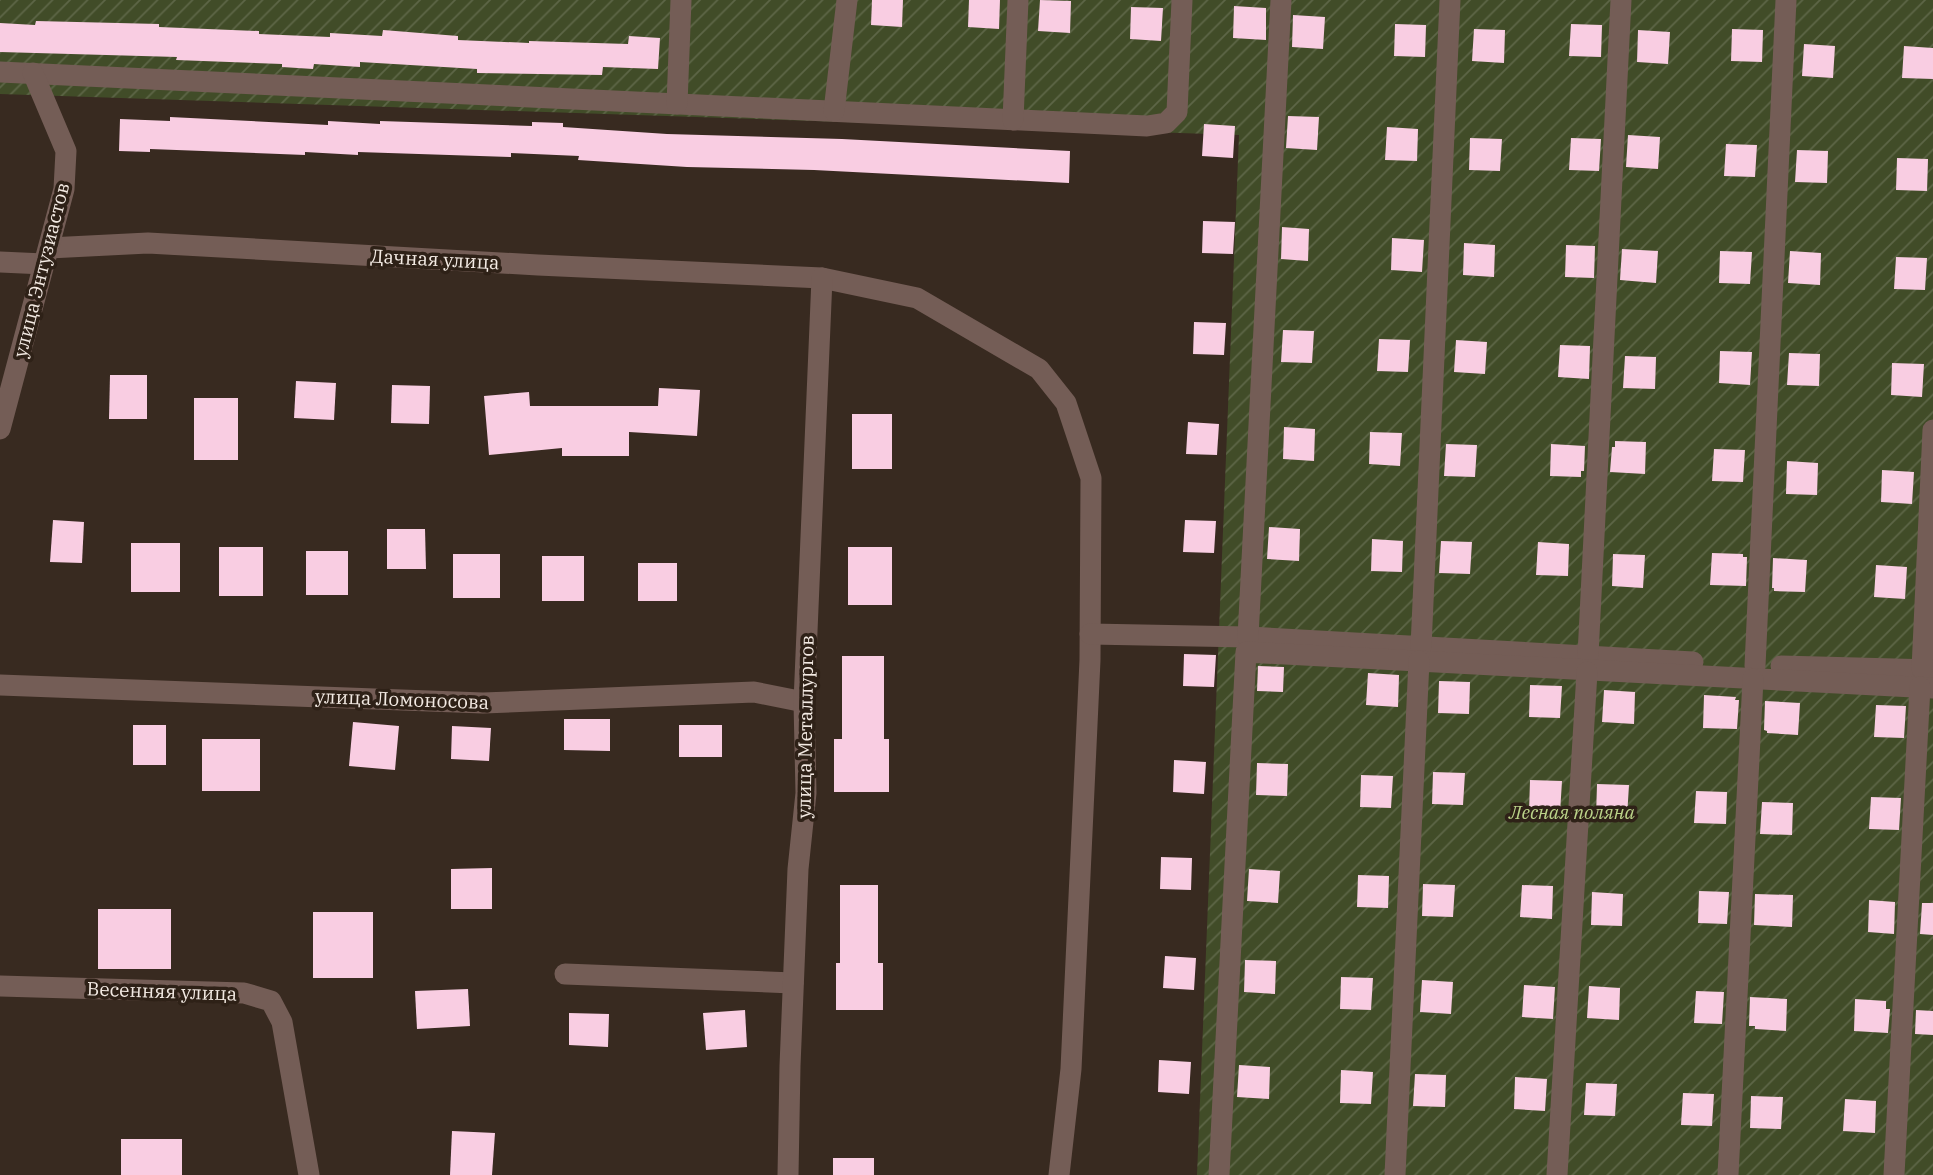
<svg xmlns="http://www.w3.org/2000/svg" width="1933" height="1175" font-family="'IBM Plex Serif',serif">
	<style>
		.garden { fill: url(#garden-furrows) }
		.building { fill: #f9cde2 }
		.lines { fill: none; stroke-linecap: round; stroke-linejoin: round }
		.minor { stroke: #745d56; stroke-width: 21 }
		.labels { text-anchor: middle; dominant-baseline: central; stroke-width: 7; stroke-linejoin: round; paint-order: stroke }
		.street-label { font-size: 19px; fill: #f3eae3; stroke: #2e2117 }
		.park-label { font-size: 19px; font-style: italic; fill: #bbd389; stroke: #2e2117 }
	</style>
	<defs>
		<pattern id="garden-furrows" width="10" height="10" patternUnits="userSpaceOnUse" patternTransform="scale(1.75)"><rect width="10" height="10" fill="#414c28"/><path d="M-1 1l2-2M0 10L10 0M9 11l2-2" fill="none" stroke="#5d6647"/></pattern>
	</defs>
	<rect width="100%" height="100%" fill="#382a20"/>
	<!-- garden -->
	<polygon class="garden" points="0,0 1933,0 1933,1175 1197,1175 1239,135 0,94"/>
	<!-- building -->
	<g class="building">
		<polygon points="872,0 903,0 902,27 871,25"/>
		<polygon points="969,0 1000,0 999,29 968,27"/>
		<polygon points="1040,0 1071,1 1070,33 1038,31"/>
		<polygon points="1234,6 1266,8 1266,40 1233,38"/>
		<polygon points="1131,7 1163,8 1161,41 1130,39"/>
		<polygon points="1293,15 1325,17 1323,49 1292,47"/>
		<polygon points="36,21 159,24 159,27 259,31 259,34 330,37 330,33 382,36 383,30 458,36 458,40 529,43 529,41 628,44 629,36 660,38 658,69 603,67 602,75 477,73 477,69 360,62 360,67 314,64 313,69 282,67 282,64 176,60 177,57 0,52 0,23 35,25"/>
		<polygon points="1395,24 1426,25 1425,57 1394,56"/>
		<polygon points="1571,24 1602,25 1601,57 1569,56"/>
		<polygon points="1474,29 1505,30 1504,63 1472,61"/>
		<polygon points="1732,29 1763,30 1762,62 1731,61"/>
		<polygon points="1638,30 1670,32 1668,64 1637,62"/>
		<polygon points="1804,44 1835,46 1833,78 1802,76"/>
		<polygon points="1904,46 1933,48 1933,79 1902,78"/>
		<polygon points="1288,116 1319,117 1317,150 1286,148"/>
		<polygon points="170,117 328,125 328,121 380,124 380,121 532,126 532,122 563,123 563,127 667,134 842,139 1070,151 1069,183 814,170 687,167 578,160 579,156 511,153 511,157 358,152 358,155 305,152 305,155 150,149 150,152 119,151 120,119 170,121"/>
		<polygon points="1204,124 1235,126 1233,158 1202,156"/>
		<polygon points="1387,127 1418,129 1417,161 1385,160"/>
		<polygon points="1628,135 1660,137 1658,169 1626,167"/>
		<polygon points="1470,138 1502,139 1500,171 1469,170"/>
		<polygon points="1571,138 1601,139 1599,171 1569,170"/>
		<polygon points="1726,144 1757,145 1755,177 1724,176"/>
		<polygon points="1797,150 1828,151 1827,183 1795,182"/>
		<polygon points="1897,158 1928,159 1927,191 1896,190"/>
		<polygon points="1203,221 1235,222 1233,254 1202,253"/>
		<polygon points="1282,227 1309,229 1308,261 1281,259"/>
		<polygon points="1392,238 1424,240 1422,272 1391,270"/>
		<polygon points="1464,243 1495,245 1494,277 1463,275"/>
		<polygon points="1566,245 1595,246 1594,278 1565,277"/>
		<polygon points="1622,249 1658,251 1656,283 1620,280"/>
		<polygon points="1720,251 1752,252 1750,284 1719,283"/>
		<polygon points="1790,251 1821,253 1820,285 1788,283"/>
		<polygon points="1896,257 1927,258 1925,290 1894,289"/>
		<polygon points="1194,322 1226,323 1224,355 1193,354"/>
		<polygon points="1283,330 1314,331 1312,363 1281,362"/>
		<polygon points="1379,339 1410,340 1408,372 1377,371"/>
		<polygon points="1456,340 1487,342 1485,374 1454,372"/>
		<polygon points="1560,345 1590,346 1589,379 1558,377"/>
		<polygon points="1720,351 1752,352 1750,385 1719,383"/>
		<polygon points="1789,353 1820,354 1819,386 1787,385"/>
		<polygon points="1625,356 1656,357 1655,389 1623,388"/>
		<polygon points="1892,363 1924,364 1922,397 1891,395"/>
		<polygon points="110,375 147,375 147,419 109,419"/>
		<polygon points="296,381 336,383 334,420 294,418"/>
		<polygon points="392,385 430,386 429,424 391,423"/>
		<polygon points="659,388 700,390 697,436 629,432 629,456 562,456 562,448 489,455 484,396 529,392 530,406 658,406"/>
		<rect x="194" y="398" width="44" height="62"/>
		<rect x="852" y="414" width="40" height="55"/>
		<polygon points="1188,422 1219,424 1217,455 1186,454"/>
		<polygon points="1284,427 1315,429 1314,461 1283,459"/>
		<polygon points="1370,432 1402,433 1400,466 1369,464"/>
		<polygon points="1615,441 1646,442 1645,474 1610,472 1612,447 1615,447"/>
		<polygon points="1446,444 1477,445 1475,477 1444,476"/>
		<polygon points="1551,444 1585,446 1584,471 1581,471 1581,477 1550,476"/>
		<polygon points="1714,449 1745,450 1743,482 1712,481"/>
		<polygon points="1787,461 1818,463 1817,495 1786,494"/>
		<polygon points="1882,470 1914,472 1912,504 1881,502"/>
		<polygon points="53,520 84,522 82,563 50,562"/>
		<polygon points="1185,520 1216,521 1214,553 1183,552"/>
		<polygon points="1269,527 1300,529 1299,561 1267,559"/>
		<polygon points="387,529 425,529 426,569 387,569"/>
		<polygon points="1372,539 1403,541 1402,572 1371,571"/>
		<polygon points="1441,541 1472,542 1470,574 1439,573"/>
		<polygon points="1538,542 1569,544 1568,576 1536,575"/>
		<rect x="131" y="543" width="49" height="49"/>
		<rect x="219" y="547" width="44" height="49"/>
		<rect x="848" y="547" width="44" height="58"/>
		<rect x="306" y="551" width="42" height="44"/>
		<polygon points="1712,553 1743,554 1743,557 1747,557 1746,586 1710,585"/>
		<rect x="453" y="554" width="47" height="44"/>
		<polygon points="1613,554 1645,555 1643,588 1612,586"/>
		<rect x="542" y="556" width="42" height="45"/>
		<polygon points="1773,558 1807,560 1805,592 1774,591 1774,588 1772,588"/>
		<rect x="638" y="563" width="39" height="38"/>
		<polygon points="1876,565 1907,567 1905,599 1874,597"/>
		<polygon points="1184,654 1216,655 1214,687 1183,686"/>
		<polygon points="842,656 884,656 884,739 889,739 889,792 834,792 834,739 842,739"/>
		<polygon points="1258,666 1284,667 1283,692 1257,691"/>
		<polygon points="1368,673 1399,675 1398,707 1366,705"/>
		<polygon points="1439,681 1470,682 1469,714 1438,713"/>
		<polygon points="1530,685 1562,686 1560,718 1529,717"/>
		<polygon points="1604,690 1635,692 1634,724 1602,722"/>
		<polygon points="1704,695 1736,697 1735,700 1739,700 1737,729 1703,728"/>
		<polygon points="1765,701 1800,703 1798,735 1767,733 1767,731 1764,730"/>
		<polygon points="1876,705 1906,706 1904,738 1874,737"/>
		<polygon points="564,719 610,719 610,751 564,750"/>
		<polygon points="353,722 399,726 395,770 349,766"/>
		<rect x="133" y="725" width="33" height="40"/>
		<rect x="679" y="725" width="43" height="32"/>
		<polygon points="452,726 491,728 489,761 451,759"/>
		<rect x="202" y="739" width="58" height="52"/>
		<polygon points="1174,760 1206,762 1204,794 1173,792"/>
		<polygon points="1257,763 1288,764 1287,796 1256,795"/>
		<polygon points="1433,772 1465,773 1463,805 1432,804"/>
		<polygon points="1361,775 1393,776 1391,808 1360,807"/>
		<polygon points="1530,780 1562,781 1560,813 1529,812"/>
		<polygon points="1597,784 1629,785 1627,817 1596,816"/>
		<polygon points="1696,791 1727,792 1726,824 1694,823"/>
		<polygon points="1871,797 1901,798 1899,830 1869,829"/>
		<polygon points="1762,802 1793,803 1792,835 1760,834"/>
		<polygon points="1161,857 1192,858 1191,890 1160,889"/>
		<polygon points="492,868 492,909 451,909 451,869"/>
		<polygon points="1249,869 1280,871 1278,903 1247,901"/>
		<polygon points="1358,875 1389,876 1388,908 1357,907"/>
		<polygon points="1423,884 1455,885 1453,917 1422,916"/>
		<polygon points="840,885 878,885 878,963 883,963 883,1010 836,1010 836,963 840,963"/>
		<polygon points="1522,885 1553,886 1552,919 1520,917"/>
		<polygon points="1699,891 1729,892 1727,924 1698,923"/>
		<polygon points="1592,892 1623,894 1622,926 1591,925"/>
		<polygon points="1755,894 1793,895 1792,927 1754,925"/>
		<polygon points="1869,900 1895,902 1894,934 1868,932"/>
		<polygon points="1922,903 1933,903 1933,935 1920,934"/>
		<rect x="98" y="909" width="73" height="60"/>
		<rect x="313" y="912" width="60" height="66"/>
		<polygon points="1165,956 1196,958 1194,990 1163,988"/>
		<polygon points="1245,960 1276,961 1275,994 1244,992"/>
		<polygon points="1341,977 1373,978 1371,1010 1340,1009"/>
		<polygon points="1422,980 1453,982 1451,1014 1420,1012"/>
		<polygon points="1524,985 1555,987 1553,1019 1522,1017"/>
		<polygon points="1589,986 1620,988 1619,1020 1587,1018"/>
		<polygon points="468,989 470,1026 417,1029 415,991"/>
		<polygon points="1696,991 1724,992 1722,1024 1694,1023"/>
		<polygon points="1750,997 1787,999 1786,1031 1755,1029 1755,1026 1749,1026"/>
		<polygon points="1855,999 1886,1001 1886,1009 1890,1009 1888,1033 1854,1031"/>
		<polygon points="745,1010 747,1047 706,1050 703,1013"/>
		<polygon points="1916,1010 1933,1011 1933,1035 1915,1034"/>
		<polygon points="569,1013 609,1014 608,1047 569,1045"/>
		<polygon points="1159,1060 1191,1062 1189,1094 1158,1092"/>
		<polygon points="1239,1065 1270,1067 1269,1099 1237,1097"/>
		<polygon points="1341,1070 1373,1072 1371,1104 1340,1103"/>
		<polygon points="1415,1074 1446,1075 1445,1107 1413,1106"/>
		<polygon points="1515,1077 1547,1079 1545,1111 1514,1109"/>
		<polygon points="1586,1083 1617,1084 1615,1116 1584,1115"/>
		<polygon points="1683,1093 1714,1094 1712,1126 1681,1125"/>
		<polygon points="1751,1096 1783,1097 1781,1129 1750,1128"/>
		<polygon points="1845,1099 1876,1101 1875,1133 1843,1131"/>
		<polygon points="452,1131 495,1133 492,1175 450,1175"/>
		<rect x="121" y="1139" width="61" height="36"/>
		<rect x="833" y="1158" width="41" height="17"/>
	</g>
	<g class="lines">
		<!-- minor -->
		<g class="minor">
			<polyline points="0,72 1147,126 1166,123 1177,112 1182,0"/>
			<polyline points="677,104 681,0"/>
			<polyline points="834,111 847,0"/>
			<polyline points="1013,120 1018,0"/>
			<polyline points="49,248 148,243 538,265 822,278 917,298 1039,369 1066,403 1091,478 1090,660 1071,1069 1059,1175"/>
			<polyline points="0,262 44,264"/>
			<polyline points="0,429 64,189 66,151 33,73"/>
			<polyline points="1090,634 1248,637 1693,662"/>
			<polyline points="1248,637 1281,0"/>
			<polyline points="1421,647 1450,0"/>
			<polyline points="1588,655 1621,0"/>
			<polyline points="1755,666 1786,0"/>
			<polyline points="1781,666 1933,670"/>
			<polyline points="1922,669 1933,430"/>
			<polyline points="0,685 483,703 754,692 804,702"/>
			<polyline points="565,974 793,983"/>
			<polyline points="0,986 244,993 271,1001 282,1022 309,1175"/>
			<polyline points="788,1175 790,1066 798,869 806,793 804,702 822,278"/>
			<polyline points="1219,1175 1246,652 1933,688"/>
			<polyline points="1395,1175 1419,661"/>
			<polyline points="1557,1175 1587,672"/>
			<polyline points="1728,1175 1753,679"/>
			<polyline points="1894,1175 1920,687"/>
		</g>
	</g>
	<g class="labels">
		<!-- street labels -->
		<g class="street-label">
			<text transform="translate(435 259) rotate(3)">Дачная улица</text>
			<text transform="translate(41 270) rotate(-76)">улица Энтузиастов</text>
			<text transform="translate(402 699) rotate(2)">улица Ломоносова</text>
			<text transform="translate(805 727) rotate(-89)">улица Металлургов</text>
			<text transform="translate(162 991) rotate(2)">Весенняя улица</text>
		</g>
		<!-- park labels -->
		<g class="park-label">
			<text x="1572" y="812">Лесная поляна</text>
		</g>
	</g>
</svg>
